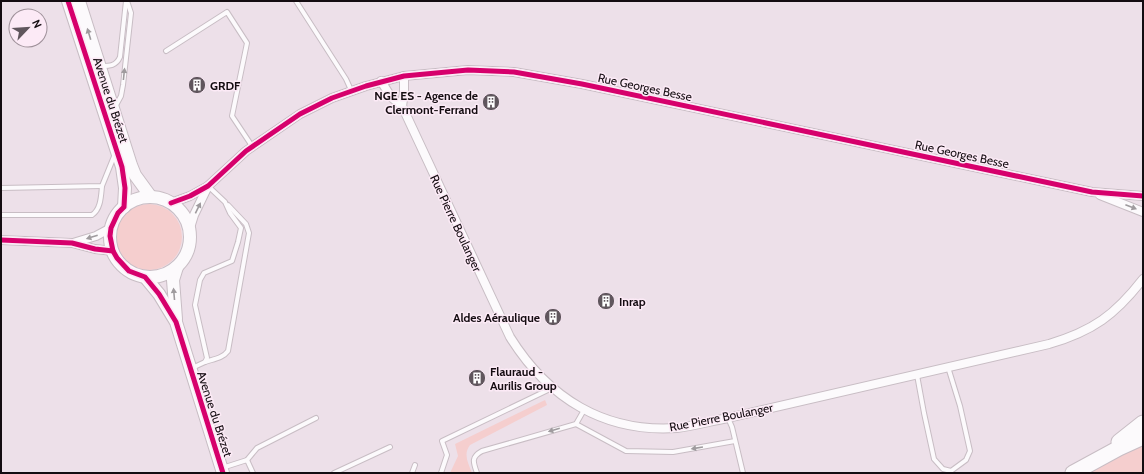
<svg xmlns="http://www.w3.org/2000/svg" width="1144" height="474" font-family="Cabin,sans-serif">
	<style>
		.green { fill: #f5cece }
		.lines { fill: none; stroke-linecap: round; stroke-linejoin: round }
		.lane-casing { stroke: #c8bdc4; stroke-width: 6 }
		.street-casing { stroke: #c8bdc4; stroke-width: 10 }
		.secondary-casing { stroke: #c8bdc4; stroke-width: 14 }
		.highway-casing { stroke: #c8bdc4; stroke-width: 17 }
		.lane { stroke: #fcfafc; stroke-width: 4 }
		.street { stroke: #fcfafc; stroke-width: 8 }
		.secondary { stroke: #fcfafc; stroke-width: 12 }
		.highway { stroke: #fcfafc; stroke-width: 15 }
		.cycleway-casing { stroke: #fceaf6; stroke-width: 8 }
		.cycleway { stroke: #d6006c; stroke-width: 5 }
		.oneway { fill: #9f9b9e }
		.labels { text-anchor: middle; dominant-baseline: central; stroke-width: 3; stroke-linejoin: round; paint-order: stroke }
		.poi-label { font-size: 12px; font-weight: bold; fill: #140c11; stroke: #fceaf6; text-anchor: start }
		.street-label { font-size: 12px; fill: #140c11; stroke: #fceaf6 }
	</style>
	<rect width="100%" height="100%" fill="#ede0e9"/>
	<!-- green -->
	<g class="green">
		<circle cx="149" cy="237" r="33"/>
		<path d="M545 400 547 405 470 445C463 454 468 463 472 473H450L458 456 455 444Z"/>
		<polygon points="1143,444 1143,473 1085,473"/>
	</g>
	<g class="lines">
		<defs>
			<g id="lane">
				<polyline points="296,1 346,79 351,90"/>
				<polyline points="166,51 227,12 247,43 232,116 252,146"/>
				<path d="M101 66C110 66 116 66 120 57L126 1"/>
				<polyline points="115,107 121,96 123,85 131,13 127,1"/>
				<polyline points="1,188 102,186 115,154"/>
				<path d="M1 215H92C101 209 101 196 102 186"/>
				<path d="M205 362C214 359 223 358 228 351L249 233 246 224 228 205"/>
				<polyline points="192,368 205,362 207,358 195,305 200,280 204,273 232,261 238,242 241,228 230,213 225,202 208,186"/>
				<polyline points="917,375 924,413 934,459 943,469 951,471 966,460 970,451 960,406 948,367"/>
				<polyline points="728,418 732,427 743,473"/>
				<polyline points="576,424 626,451 673,452 735,441"/>
				<polyline points="247,460 257,448 316,418"/>
				<polyline points="222,468 247,460 253,473"/>
				<polyline points="334,473 390,447"/>
				<polyline points="412,473 415,465"/>
				<polyline points="441,473 447,455 442,441 552,388"/>
				<path d="M477 473C473 462 471 457 482 451L576 424 584 410"/>
			</g>
			<g id="street">
				<path d="M381 81 391 97 402 106 510 337C548 398 604 433 677 428 694 426 711 421 728 418L1049 344C1093 331 1115 315 1143 279"/>
				<polyline points="402,106 404,93 404,76"/>
				<polyline points="1100,195 1143,212"/>
				<polyline points="171,203 190,196 208,186 246,151 300,114 332,98 366,86 404,76 468,70 514,72 582,84 1092,192 1143,196"/>
				<polyline points="189,231 194,215 208,186"/>
				<polyline points="1,240 72,243 95,249 113,251"/>
				<polyline points="73,243 96,236 111,228"/>
			</g>
			<g id="secondary">
				<polyline points="68,1 122,167 125,188 124,207"/>
				<polyline points="79,1 131,165 135,175 151,197"/>
				<circle cx="150" cy="237" r="40"/>
				<polyline points="145,277 159,294 176,322 223,473"/>
				<polyline points="176,319 173,280 177,267"/>
			</g>
			<g id="highway">
				<polyline points="1119,442 1143,423"/>
				<polyline points="1073,473 1119,448 1143,437"/>
			</g>
		</defs>
		<!-- lane casing -->
		<use href="#lane" class="lane-casing"/>
		<!-- street casing -->
		<use href="#street" class="street-casing"/>
		<!-- secondary casing -->
		<use href="#secondary" class="secondary-casing"/>
		<!-- highway casing -->
		<use href="#highway" class="highway-casing"/>
		<!-- lane -->
		<use href="#lane" class="lane"/>
		<!-- street -->
		<use href="#street" class="street"/>
		<!-- secondary -->
		<use href="#secondary" class="secondary"/>
		<!-- highway -->
		<use href="#highway" class="highway"/>
		<defs>
			<g id="cycleway">
				<polyline points="68,1 122,167 125,188 124,207 118,213 111,228 110,236 113,251 117,258 129,271 145,277 159,294 176,322 223,473"/>
				<polyline points="171,203 190,196 208,186 246,151 300,114 332,98 366,86 404,76 468,70 514,72 582,84 1092,192 1143,196"/>
				<polyline points="1,240 72,243 95,249 113,251"/>
			</g>
		</defs>
		<!-- cycleway casing -->
		<use href="#cycleway" class="cycleway-casing"/>
		<!-- cycleway -->
		<use href="#cycleway" class="cycleway"/>
	</g>
	<!-- one-way arrows -->
	<defs><path id="oneway-solid" d="M-6-.8H1V-3.2L6.5 0L1 3.2V.8H-6Z"/></defs>
	<g class="oneway">
		<use href="#oneway-solid" transform="translate(89 34) rotate(-107)"/>
		<use href="#oneway-solid" transform="translate(124 74) rotate(-84)"/>
		<use href="#oneway-solid" transform="translate(1131 207) rotate(21)"/>
		<use href="#oneway-solid" transform="translate(198 208) rotate(-64)"/>
		<use href="#oneway-solid" transform="translate(92 237) rotate(162)"/>
		<use href="#oneway-solid" transform="translate(174 294) rotate(-95)"/>
		<use href="#oneway-solid" transform="translate(554 430) rotate(164)"/>
		<use href="#oneway-solid" transform="translate(697 448) rotate(171)"/>
	</g>
	<!-- icons -->
	<defs>
		<symbol id="building-disc" viewBox="-11 -11 22 22"><circle r="9.5" fill="#60565d" stroke="#fceaf6"/><path d="M-4-6H4V6H1V3H-1V6H-4ZM-2.5-4.3h1.7v1.8h-1.7ZM.8-4.3h1.7v1.8H.8ZM-2.5-1h1.7V.8h-1.7ZM.8-1h1.7V.8H.8Z" fill="#fff"/></symbol>
	</defs>
	<g fill-rule="evenodd">
		<use href="#building-disc" x="187" y="75" width="20" height="20"/>
		<use href="#building-disc" x="481" y="92" width="20" height="20"/>
		<use href="#building-disc" x="596" y="291" width="20" height="20"/>
		<use href="#building-disc" x="543" y="307" width="20" height="20"/>
		<use href="#building-disc" x="467" y="368" width="20" height="20"/>
	</g>
	<g class="labels">
		<!-- poi labels -->
		<g class="poi-label">
			<text x="210" y="85">GRDF</text>
			<text x="478" y="95" text-anchor="end">NGE ES - Agence de<tspan x="478" dy="14">Clermont-Ferrand</tspan></text>
			<text x="619" y="301">Inrap</text>
			<text x="540" y="317" text-anchor="end">Aldes Aéraulique</text>
			<text x="490" y="371">Flauraud -<tspan x="490" dy="14">Aurilis Group</tspan></text>
		</g>
		<!-- street labels -->
		<g class="street-label">
			<text transform="translate(645 87) rotate(12)">Rue Georges Besse</text>
			<text transform="translate(111 100) rotate(72)">Avenue du Brézet</text>
			<text transform="translate(962 154) rotate(12)">Rue Georges Besse</text>
			<text transform="translate(456 223) rotate(65)">Rue Pierre Boulanger</text>
			<text transform="translate(215 414) rotate(72)">Avenue du Brézet</text>
			<text transform="translate(721 417) rotate(-11)">Rue Pierre Boulanger</text>
		</g>
	</g>
	<!-- border -->
	<rect width="1144" height="474" fill="none" stroke="#140c11" stroke-width="4"/>
	<!-- north arrow -->
	<g transform="translate(28 28) rotate(65)"><circle r="19" fill="#fceaf6" stroke="#9f919a"/>
	<path d="M0-3L7 15L0 10L-7 15Z" fill="#60565d"/>
	<text y="-6" font-size="11" font-weight="bold" text-anchor="middle" fill="#140c11">N</text>
	</g>
</svg>
